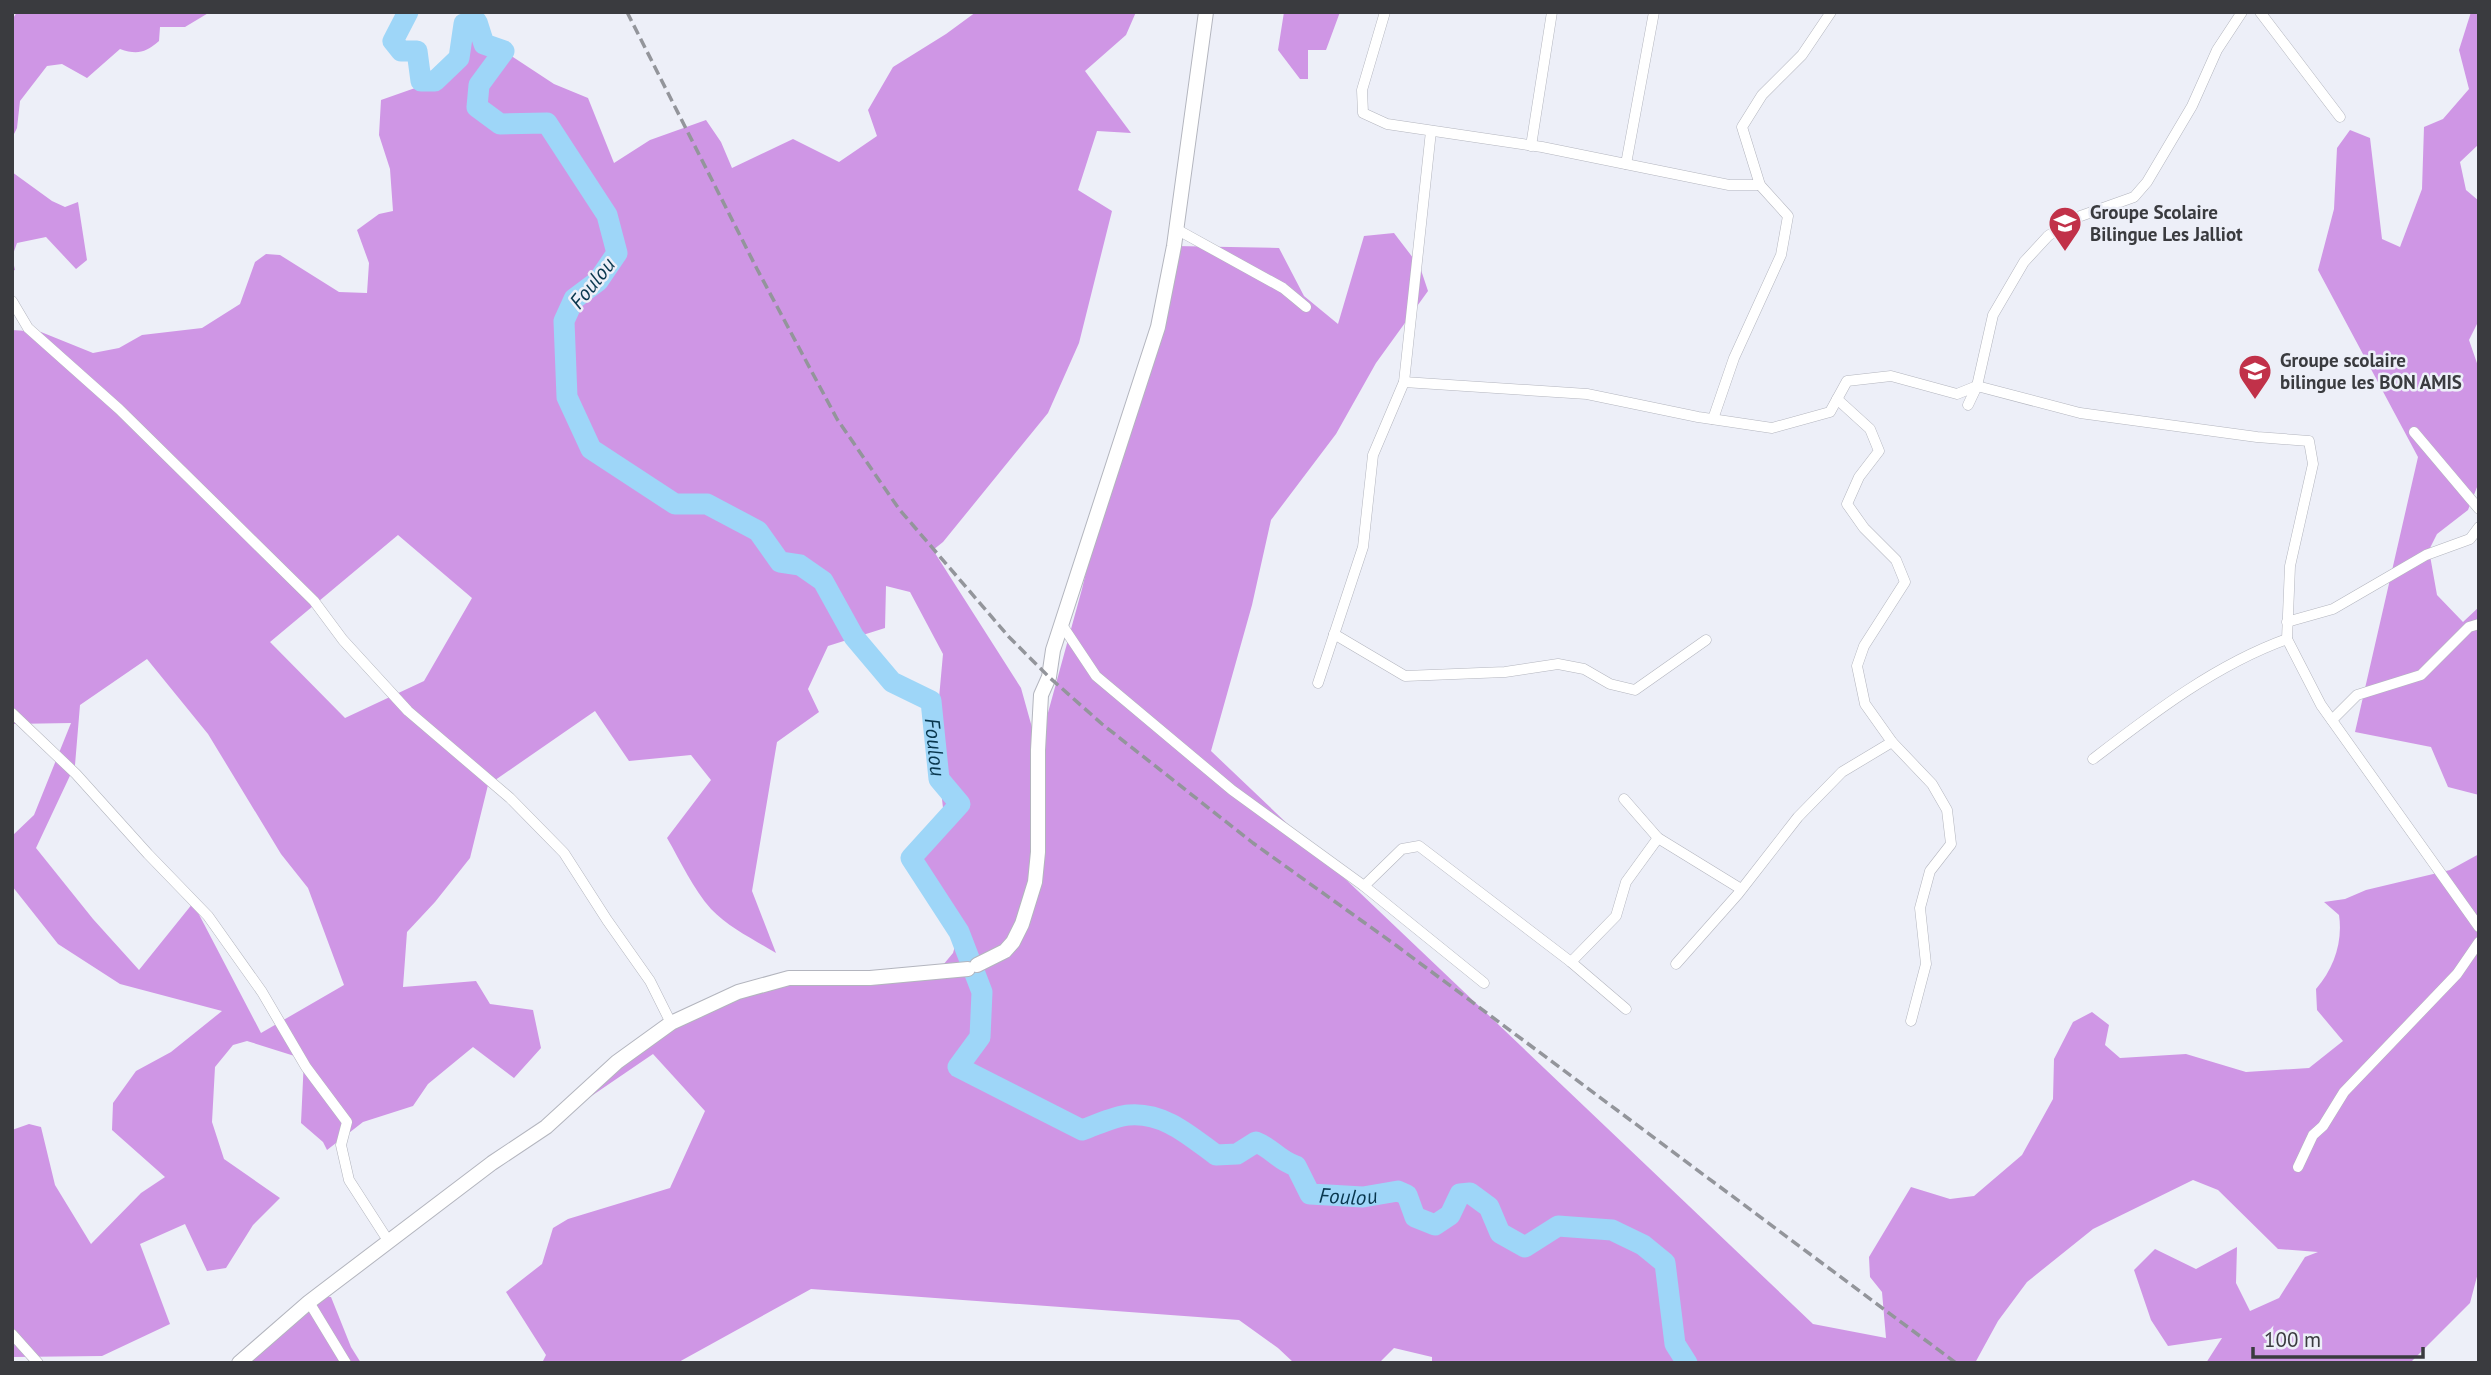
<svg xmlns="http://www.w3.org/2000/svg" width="2491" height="1375" font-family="'PT Sans',sans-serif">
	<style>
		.forest { fill: #cf96e5; fill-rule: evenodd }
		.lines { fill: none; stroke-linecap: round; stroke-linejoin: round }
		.river { stroke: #9ed6f8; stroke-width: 21 }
		.street-casing { stroke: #b3b5be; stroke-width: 11 }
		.secondary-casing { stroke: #b3b5be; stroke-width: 16 }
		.street { stroke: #fff; stroke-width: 10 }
		.secondary { stroke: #fff; stroke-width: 14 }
		.rail { stroke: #93959b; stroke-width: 3.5; stroke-dasharray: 10 5; stroke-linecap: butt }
		.labels { text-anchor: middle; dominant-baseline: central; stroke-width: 5; stroke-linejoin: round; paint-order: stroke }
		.poi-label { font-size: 19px; font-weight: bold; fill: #3a3b3f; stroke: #edeff8; text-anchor: start }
		.water-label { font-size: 21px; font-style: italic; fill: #09374e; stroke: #edeff8 }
	</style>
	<rect width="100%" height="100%" fill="#edeff8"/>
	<!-- forest -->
	<g class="forest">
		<path d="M17 12H210L185 27H160L159 41C145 53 137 55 120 49L87 78 62 64 47 66 20 101 17 128 12 138V20Z"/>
		<path d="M976 12H1136L1126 35 1085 71 1131 133 1097 131 1078 190 1112 211 1079 343 1048 413 943 542 933 550 1021 688 1038 749 1082 589 1087 568 1088 547 1115 470 1174 246 1279 248 1304 296 1338 324 1364 236 1394 233 1420 267 1428 291 1376 363 1336 434 1271 520 1252 605 1211 751 1813 1324 1886 1338 1882 1292 1870 1277 1869 1257 1911 1187 1950 1199 1974 1196 2022 1155 2053 1099 2054 1059 2073 1022 2092 1012 2109 1025 2105 1045 2120 1058 2186 1054 2246 1072 2309 1068 2343 1041 2317 1010 2316 989C2334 968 2343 942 2339 915L2324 902 2345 899 2366 890 2450 870 2479 854V1269L2470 1303 2410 1363H2206L2222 1338 2168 1346 2151 1320 2134 1270 2155 1249 2196 1269 2237 1247 2236 1283 2250 1311 2279 1298 2305 1257 2318 1252 2278 1249 2218 1190 2193 1180 2093 1229 2027 1282 1998 1321 1975 1363H1432V1357L1394 1348 1379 1363H1294L1278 1348 1239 1320 811 1289 677 1363H542L546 1355 506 1292 542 1264 553 1228 568 1219 670 1188 705 1111 653 1054 546 1127 671 1023 789 978 938 971 953 953 959 932 911 858 923 836 943 808 931 701 939 698 943 654 910 592 886 586 885 628 828 646 808 689 819 712 777 742 752 891 776 953C755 940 729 928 711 909 693 889 681 862 667 838L711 780 691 755 629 761 595 711 488 785 470 858 435 902 407 932 403 987 476 981 490 1004 533 1010 541 1048 514 1078 473 1047 428 1084 413 1106 363 1122 327 1150 323 1142 301 1123 304 1059 247 1041 233 1045 215 1067 212 1122 224 1159 280 1198 253 1225 226 1268 207 1271 185 1224 140 1244 170 1324 102 1356 14 1357 12 1359V1130L29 1124 41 1127 55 1185 91 1244 141 1193 165 1177 112 1130 113 1103 136 1071 171 1052 222 1011 120 984 58 944 12 886V836L34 815 71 723 12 724V330L41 332 93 353 119 348 142 335 202 328 240 304 255 262 266 254 280 255 339 292 367 293 369 263 357 230 379 214 393 211 390 169 379 135 381 100 435 81 459 58 464 24 477 22 484 44 504 51 554 84 588 98 614 163 650 140 706 120 721 142 732 168 793 139 839 162 877 136 868 110 893 67 946 34ZM398 535 472 598 424 681 345 718 270 642ZM147 659 208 734 281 854 308 888 344 985 261 1033 193 903 139 970 93 919 36 848 75 765 80 705Z"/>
		<polygon points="1284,12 1340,12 1326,50 1308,50 1308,79 1300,79 1278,50"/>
		<polygon points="2471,12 2479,12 2479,144 2460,162 2466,190 2479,201 2479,320 2469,340 2479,369 2479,482 2468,510 2437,534 2429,550 2437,595 2463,622 2479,607 2479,795 2448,787 2431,747 2355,732 2418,457 2318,270 2334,209 2337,148 2350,130 2370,138 2382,239 2400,247 2422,189 2424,127 2443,119 2469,89 2459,50"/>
		<polygon points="12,172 52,201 65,207 78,202 87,260 76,269 46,237 17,243 12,257 15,270 12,271"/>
		<polygon points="316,1297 331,1297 351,1347 361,1363 239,1363"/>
	</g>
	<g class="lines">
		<!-- river -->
		<path class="river" id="s1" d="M408 12 393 41 401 51H417L421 81H435L459 58 464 24 477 22 484 44 504 51 479 85 477 107 500 124 547 123 607 215 617 253 598 281 574 299 564 321 567 397 591 449 675 504H707L758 531 780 562 800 565 823 581 854 637 892 682 931 701 939 779 960 804 911 858 959 932 982 992 980 1037 958 1067 1082 1130C1097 1125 1114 1116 1129 1115 1164 1112 1190 1136 1216 1155L1237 1154 1256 1142C1272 1148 1279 1161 1296 1166L1310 1194 1363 1197 1398 1191 1407 1195 1415 1217 1435 1225 1450 1215 1460 1194 1470 1193 1489 1207 1500 1233 1525 1247 1558 1226 1612 1230 1643 1245 1665 1263 1675 1344 1687 1363"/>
		<defs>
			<g id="street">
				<polyline points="1385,12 1362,90 1363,113 1387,124 1542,147 1729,185 1760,185"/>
				<polyline points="2260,12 2340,117"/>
				<polyline points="1531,146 1552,12"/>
				<polyline points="1626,164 1654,12"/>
				<polyline points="1176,229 1283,288 1306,307"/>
				<polyline points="12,301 28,328 119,409 314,601 343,640 408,711 510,798 564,853 607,920 650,981 671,1023"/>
				<polyline points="1404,382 1587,394 1698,417 1772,428 1830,412 1847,381 1891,376 1957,394 1977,386 2080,413 2257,437 2309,441 2313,464 2290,566 2287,639 2321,705 2479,927"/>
				<polyline points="1837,399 1870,429 1879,451 1859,477 1847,504 1864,528 1896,560 1905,582 1864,646 1857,666 1865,704 1892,742 1932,784 1947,810 1951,844 1930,871 1920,908 1926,964 1911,1021"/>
				<polyline points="1968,405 1977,386 1993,315 2024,262 2048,236 2075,218 2134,197 2147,182 2192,106 2217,50 2242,12"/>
				<polyline points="1713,419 1734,358 1781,255 1788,216 1760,185 1742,127 1762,95 1802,55 1831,12"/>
				<polyline points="2414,432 2479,509"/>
				<polyline points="2287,622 2333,609 2426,555 2470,539 2479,527"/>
				<polyline points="1062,625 1096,676 1232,790 1364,886 1484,983"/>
				<polyline points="1334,634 1405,676 1505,672 1558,664 1584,669 1610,684 1635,690 1706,640"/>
				<polyline points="1318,683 1363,547 1373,455 1404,382 1431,131"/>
				<polyline points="12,713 76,774 148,854 208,916 262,992 306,1067 347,1122 341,1145 349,1180 389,1242"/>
				<polyline points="2332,720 2357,695 2421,675 2469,627 2479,624"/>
				<path d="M2093 759C2153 713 2215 665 2287 639"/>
				<polyline points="1624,799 1658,838 1741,889"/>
				<polyline points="1364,886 1402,849 1419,846 1571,962 1626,1009"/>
				<polyline points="1571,962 1616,916 1626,882 1658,838"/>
				<polyline points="1676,964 1738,894 1798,817 1842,772 1892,742"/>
				<polyline points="2298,1167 2313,1135 2323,1126 2344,1092 2457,974 2479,942"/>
				<polyline points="309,1302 346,1363"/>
				<polyline points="12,1334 38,1363"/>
			</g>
			<g id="secondary">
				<polyline points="977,965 1005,951 1013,942 1022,924 1035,882 1038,852 1038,750 1041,695 1049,677 1053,650 1158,327 1174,246 1206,12"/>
				<polyline points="239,1363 309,1302 492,1163 546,1127 617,1062 671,1023 738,992 789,978 870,978 968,969"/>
			</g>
		</defs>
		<!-- street casing -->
		<use href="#street" class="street-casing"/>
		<!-- secondary casing -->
		<use href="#secondary" class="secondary-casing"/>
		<!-- street -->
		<use href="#street" class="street"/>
		<!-- secondary -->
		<use href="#secondary" class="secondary"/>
		<!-- rail -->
		<polyline class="rail" points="627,12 757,269 837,419 899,509 1009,637 1049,677 1102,724 1253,843 1397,946 1956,1363"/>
	</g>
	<!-- icons -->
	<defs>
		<symbol id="school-pin" viewBox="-11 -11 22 30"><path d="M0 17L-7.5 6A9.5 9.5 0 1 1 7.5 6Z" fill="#c13149" stroke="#edeff8"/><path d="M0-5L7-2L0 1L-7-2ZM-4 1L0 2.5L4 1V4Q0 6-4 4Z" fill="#fff"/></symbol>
	</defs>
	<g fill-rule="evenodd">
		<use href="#school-pin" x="2046" y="204" width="38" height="52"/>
		<use href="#school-pin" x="2236" y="352" width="38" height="52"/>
	</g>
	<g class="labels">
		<!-- poi labels -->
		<g class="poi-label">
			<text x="2090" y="212">Groupe Scolaire<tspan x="2090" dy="22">Bilingue Les Jalliot</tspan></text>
			<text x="2280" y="360">Groupe scolaire<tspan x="2280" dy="22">bilingue les BON AMIS</tspan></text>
		</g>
		<!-- water labels -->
		<g class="water-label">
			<text transform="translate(592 283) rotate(-51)">Foulou</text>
			<text stroke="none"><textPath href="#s1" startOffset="1230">Foulou</textPath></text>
			<text stroke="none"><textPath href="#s1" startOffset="2049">Foulou</textPath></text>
		</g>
	</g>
	<!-- border -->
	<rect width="2491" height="1375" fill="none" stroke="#3a3b3f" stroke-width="28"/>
	<!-- scale -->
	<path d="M2253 1347v10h170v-10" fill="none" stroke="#3a3b3f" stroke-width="3.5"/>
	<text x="2264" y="1347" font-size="21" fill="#3a3b3f" stroke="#edeff8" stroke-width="5" paint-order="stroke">100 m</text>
</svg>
